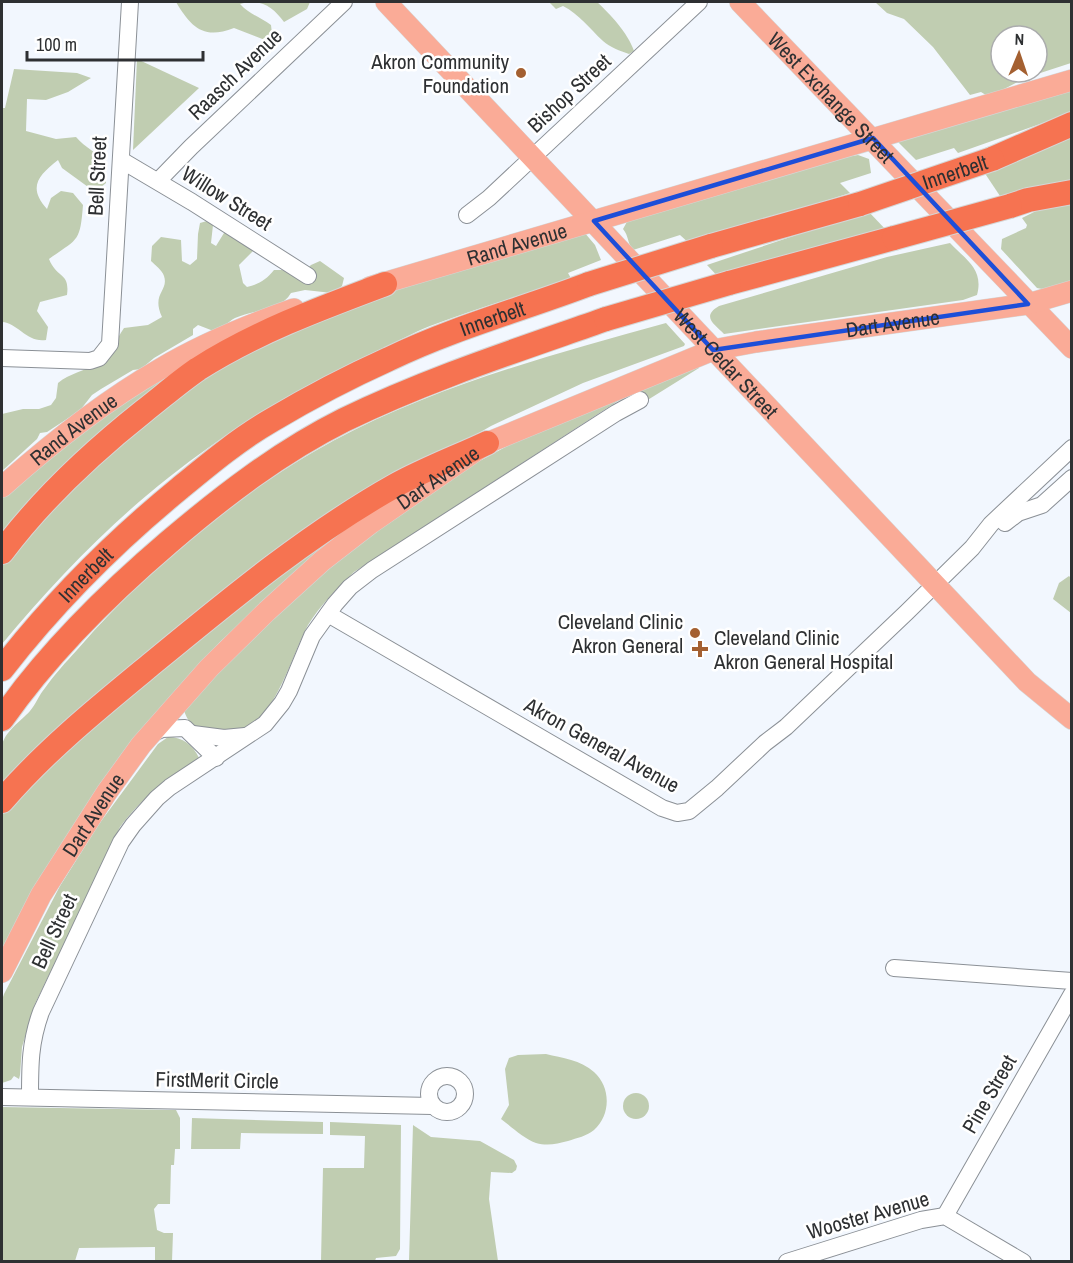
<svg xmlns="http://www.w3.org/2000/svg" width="1073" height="1263" font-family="'Archivo Narrow',sans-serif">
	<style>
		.green { fill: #c0cdb1; fill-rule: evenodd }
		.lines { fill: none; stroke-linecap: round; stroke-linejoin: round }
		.minor-casing { stroke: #8b9096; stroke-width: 18 }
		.major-casing { stroke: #d5d6d6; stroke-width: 22 }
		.highway-casing { stroke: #d5d6d6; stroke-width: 26 }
		.minor { stroke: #fff; stroke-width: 16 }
		.major { stroke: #faab97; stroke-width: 21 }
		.highway { stroke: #f67351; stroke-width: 24 }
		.highway-bridge-casing { stroke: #d5d6d6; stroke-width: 26; stroke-linecap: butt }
		.highway-bridge { stroke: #f67351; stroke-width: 24 }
		.marked { fill: none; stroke: #1d4ed8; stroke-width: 4.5; stroke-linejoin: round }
		.poi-dot { fill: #a46031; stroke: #fff; stroke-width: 2 }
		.labels { text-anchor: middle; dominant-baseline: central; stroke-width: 5; stroke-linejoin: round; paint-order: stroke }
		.poi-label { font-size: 21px; fill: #2e3032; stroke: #fff; text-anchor: end }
		.street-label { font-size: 21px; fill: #2e3032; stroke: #fff }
	</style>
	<rect width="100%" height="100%" fill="#f2f7fe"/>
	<!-- green -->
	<g class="green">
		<path d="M176 2H248L240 4C249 14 260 17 271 25L272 34 265 40 234 28C203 40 191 27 176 2Z"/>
		<path d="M254 2H310L307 9 284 22C276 11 267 3 254 2Z"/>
		<path d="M549 2H597C610 14 628 33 634 51L629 54C620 51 610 47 603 41 590 29 579 14 563 6L556 9Z"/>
		<path d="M875 2H1071V63L1025 78 989 97 981 92 970 95 933 47 904 19 887 13ZM1001 36H1037V72H1001Z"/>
		<polygon points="137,59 199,88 133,150"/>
		<path d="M14 69 77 73 91 78 68 92 46 100 27 99 26 131 56 139 76 137C85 148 98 152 106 164V183L95 192 62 168 58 160C39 175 27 187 47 209L51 198 61 191 73 193 83 205C80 243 78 238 49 259 57 279 70 272 67 295L40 302 37 311 48 327 46 340C27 343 18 323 2 322V108H5Z"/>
		<polygon points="1071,87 1071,113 958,153 954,148 916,160 896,140"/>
		<polygon points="1071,133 1071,184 1002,199 984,172"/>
		<path d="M858 155 869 159 871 173 840 183 850 193 690 244 680 235 633 250C627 243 629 236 623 229L628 220 846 157Z"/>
		<polygon points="1071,200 1071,284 1042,289 1037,288 1001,249 1002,239 1026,228 1027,225 1022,218 1048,205"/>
		<polygon points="868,211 888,232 722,281 707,265"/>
		<path d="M207 221 213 225 211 243 216 246 224 233H229L252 246 253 251 239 265 243 283 247 287C259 284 266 280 274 270H282L299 276 311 265 320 261 344 278 342 286 332 293 305 290 291 293C281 311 252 310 235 318 227 322 226 327 216 332L198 325 193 329V335L154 358 141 369 133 370 101 389 92 395 81 409 73 415 47 432 40 433 37 439 2 471V414L23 409H39L51 405 56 398 58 383C70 373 85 371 98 363 113 354 115 341 124 328L148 325 162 317C151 293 169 291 164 276 162 270 155 265 151 261L152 246 161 237 181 240 182 261 190 265 197 259 198 234 200 223Z"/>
		<path d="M584 232 595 245 601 260 568 273 572 280C525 294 477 308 430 326 412 333 395 343 377 351 303 385 232 427 168 478 107 526 52 584 2 644V559L48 503 186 384 338 306Z"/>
		<path d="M950 243C966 260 984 269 977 295L963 300 724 334C716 325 700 317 719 306L887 257Z"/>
		<path d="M666 323 685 344 684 346 583 383 491 426 421 466 2 791C2 777 0 760 2 746 4 732 21 721 30 711 36 704 39 695 45 688 54 675 66 662 77 650 170 543 286 453 419 401 499 369 582 346 666 323Z"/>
		<path d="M698 363 699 368 646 401 640 395 618 401 354 572C338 588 320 605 308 625 292 654 275 722 239 731 231 733 220 730 211 729 197 728 188 725 184 710L188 701 328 565 463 470 531 433Z"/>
		<polygon points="175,373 2,545 2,494 126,399"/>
		<polygon points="394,490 299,570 220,642 177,690 2,953 2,809 201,631"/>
		<polygon points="1069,576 1071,578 1071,613 1053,599 1059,583"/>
		<path d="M168 737C183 737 193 745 199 758 167 780 143 796 120 827L35 1004 22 1047 20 1075 19 1079 14 1076 11 1080 2 1083V1000L4 994 60 886 99 824 158 744Z"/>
		<path d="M546 1054C562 1058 581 1060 594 1072 611 1087 611 1115 594 1130 587 1136 577 1138 568 1141 557 1144 547 1146 536 1143 523 1138 512 1127 501 1119L509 1105 505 1069 509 1058 518 1055Z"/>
		<circle cx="636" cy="1106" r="13"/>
		<polygon points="2,1107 176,1110 180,1118 180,1149 175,1149 174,1165 171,1165 170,1204 158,1204 154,1209 157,1230 164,1233 173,1233 172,1261 155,1261 155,1247 79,1248 75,1261 2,1261"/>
		<polygon points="192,1118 323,1122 323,1134 241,1133 240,1149 191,1149"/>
		<polygon points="330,1122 401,1125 400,1249 396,1256 376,1258 375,1261 321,1261 323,1168 364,1168 365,1136 330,1135"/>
		<polygon points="413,1125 431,1137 480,1141 514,1160 517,1166 516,1170 512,1173 491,1172 489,1199 498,1261 409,1261"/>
	</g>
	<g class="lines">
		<defs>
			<g id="minor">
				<polyline points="121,160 192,202 308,276"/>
				<polyline points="158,181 191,147 344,2"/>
				<polyline points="467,215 489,198 699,2"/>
				<polyline points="2,358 90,361 99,358 110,344 130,2"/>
				<polyline points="1005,523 1018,513 1042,505 1072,478"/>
				<polyline points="328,614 662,808 677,813 689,811 717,788 765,743 786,727 907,612 972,548 991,524 1072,448"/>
				<polyline points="151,734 162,729 185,728 216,758"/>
				<polyline points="193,734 224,738 245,736"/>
				<polyline points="894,968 1072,981"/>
				<circle cx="447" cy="1094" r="18"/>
				<polyline points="2,1097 432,1106"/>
				<path d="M30 1097C30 1065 30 1042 41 1012L121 842 133 825 157 798 170 787 265 724 282 703 289 691 312 636 335 604 350 587 372 570 616 413 640 400"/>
				<polyline points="945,1216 1072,994"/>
				<polyline points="787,1262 921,1220 945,1216 1023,1262"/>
			</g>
			<g id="major">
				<path id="s1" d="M386 2 1027 682 1072 719"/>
				<path id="s2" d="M740 2 1072 348"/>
				<path id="s3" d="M370 287 1072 80"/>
				<path id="s4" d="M2 487C48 446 106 400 160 369 202 344 248 325 294 309"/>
				<path id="s5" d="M2 972 41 895 107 792 141 745 209 668 267 611 322 561 371 523 487 443 713 350 756 342 1028 304 1072 291"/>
			</g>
			<g id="highway">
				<polyline points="992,159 1072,124"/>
				<polyline points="1010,206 1028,200 1072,192"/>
				<polyline points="711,246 860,204"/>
				<polyline points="729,283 894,238"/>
				<path d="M2 552C42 499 91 453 144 411 162 397 179 382 198 369 256 332 321 308 385 284"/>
				<path id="s6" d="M2 669C55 601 114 542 180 488 209 464 239 439 272 420 309 398 349 377 389 359 453 328 523 309 589 284"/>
				<path d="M2 719C48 653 108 594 169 542 223 496 280 452 344 420 428 379 518 350 606 319"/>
				<path d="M2 801C45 751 98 708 149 666 228 601 307 535 396 485 425 469 457 457 487 443"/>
			</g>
		</defs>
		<!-- minor casing -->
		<use href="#minor" class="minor-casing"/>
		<!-- major casing -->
		<use href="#major" class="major-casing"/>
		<!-- highway casing -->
		<use href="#highway" class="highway-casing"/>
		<!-- minor -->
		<use href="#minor" class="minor"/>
		<!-- major -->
		<use href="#major" class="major"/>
		<!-- highway -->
		<use href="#highway" class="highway"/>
		<defs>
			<g id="highway-bridge">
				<path id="s7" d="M860 204 992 159"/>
				<polyline points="894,238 1010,206"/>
				<polyline points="589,284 711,246"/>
				<polyline points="606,319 729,283"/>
			</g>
		</defs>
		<!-- highway-bridge casing -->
		<use href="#highway-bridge" class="highway-bridge-casing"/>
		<!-- highway-bridge -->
		<use href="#highway-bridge" class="highway-bridge"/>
	</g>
	<!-- marked area -->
	<path class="marked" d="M873 138 1028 304 713 350 594 221Z"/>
	<!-- markers -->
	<g class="poi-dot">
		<circle cx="521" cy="73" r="6"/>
		<circle cx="695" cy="633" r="6"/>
		<path d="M697 640h6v6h6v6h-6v6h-6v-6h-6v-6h6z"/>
	</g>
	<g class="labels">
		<!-- poi labels -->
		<g class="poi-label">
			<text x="509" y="61">Akron Community<tspan x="509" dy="24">Foundation</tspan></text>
			<text x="683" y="621">Cleveland Clinic<tspan x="683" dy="24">Akron General</tspan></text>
			<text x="714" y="637" text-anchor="start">Cleveland Clinic<tspan x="714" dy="24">Akron General Hospital</tspan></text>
		</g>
		<!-- street labels -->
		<g class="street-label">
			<text transform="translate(235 74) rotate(-44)">Raasch Avenue</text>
			<text transform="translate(569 93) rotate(-43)">Bishop Street</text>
			<text stroke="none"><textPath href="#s2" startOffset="132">West Exchange Street</textPath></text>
			<text stroke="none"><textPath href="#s7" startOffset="100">Innerbelt</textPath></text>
			<text transform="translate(97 176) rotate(-87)">Bell Street</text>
			<text transform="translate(227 198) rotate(32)">Willow Street</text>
			<text stroke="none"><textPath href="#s3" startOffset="153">Rand Avenue</textPath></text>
			<text stroke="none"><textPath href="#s6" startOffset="612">Innerbelt</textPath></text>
			<text stroke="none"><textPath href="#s5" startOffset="1154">Dart Avenue</textPath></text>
			<text stroke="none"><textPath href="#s1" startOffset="496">West Cedar Street</textPath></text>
			<text stroke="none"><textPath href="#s4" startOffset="92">Rand Avenue</textPath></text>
			<text stroke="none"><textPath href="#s5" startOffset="668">Dart Avenue</textPath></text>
			<text stroke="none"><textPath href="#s6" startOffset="126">Innerbelt</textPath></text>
			<text transform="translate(602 745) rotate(29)">Akron General Avenue</text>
			<text stroke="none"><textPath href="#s5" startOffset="182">Dart Avenue</textPath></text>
			<text transform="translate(54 931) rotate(-65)">Bell Street</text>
			<text transform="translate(217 1080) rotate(1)">FirstMerit Circle</text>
			<text transform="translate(989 1094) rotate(-60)">Pine Street</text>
			<text transform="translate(868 1215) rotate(-16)">Wooster Avenue</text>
		</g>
	</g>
	<!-- border -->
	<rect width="1073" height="1263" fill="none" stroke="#2e3032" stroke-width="6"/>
	<!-- north arrow -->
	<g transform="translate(1019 54) rotate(2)"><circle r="28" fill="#ffffff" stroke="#abacad" stroke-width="1.5"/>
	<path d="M0-4.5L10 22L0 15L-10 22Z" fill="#a46031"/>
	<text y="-9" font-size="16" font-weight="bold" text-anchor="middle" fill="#2e3032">N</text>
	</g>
	<!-- scale -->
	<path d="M27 51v9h176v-9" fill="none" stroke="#2e3032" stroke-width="3"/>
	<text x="36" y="51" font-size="18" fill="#2e3032" stroke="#ffffff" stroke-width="4.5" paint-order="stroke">100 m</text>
</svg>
